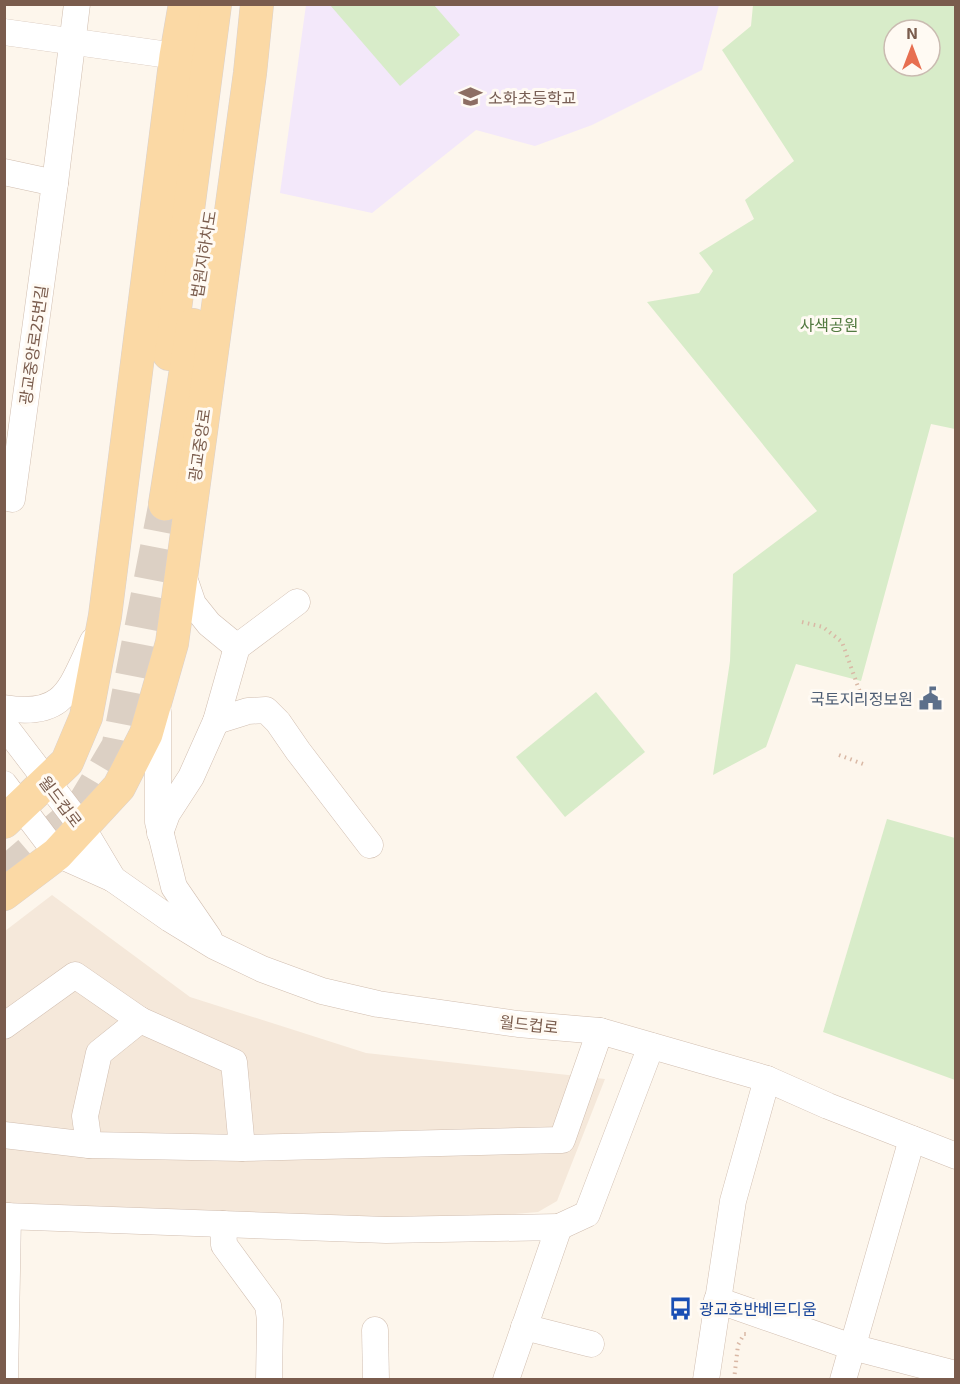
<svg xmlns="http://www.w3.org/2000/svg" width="960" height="1384" font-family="'Exo 2','Noto Sans KR',sans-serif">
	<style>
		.residential { fill: #f5e8da }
		.education { fill: #f3e8fa }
		.green { fill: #d8ecc9; fill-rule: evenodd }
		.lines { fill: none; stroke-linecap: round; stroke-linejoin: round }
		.major-tunnel { stroke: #dcd0c4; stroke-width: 33; stroke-dasharray: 33 16; stroke-linecap: butt }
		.minor-casing { stroke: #d1beb0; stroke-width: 27 }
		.major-casing { stroke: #dad1cd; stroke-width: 34 }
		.path { stroke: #d9b8a5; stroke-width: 4; stroke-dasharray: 1.5 4.5; stroke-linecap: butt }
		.minor { stroke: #fff; stroke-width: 26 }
		.major { stroke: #fbd9a5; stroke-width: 33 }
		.labels { text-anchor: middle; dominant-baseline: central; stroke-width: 6; stroke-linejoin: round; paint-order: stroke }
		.education-label { font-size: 16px; fill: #785e54; stroke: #fffaf3; text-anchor: start }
		.street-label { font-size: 16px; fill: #7a5c4d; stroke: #fffaf3 }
		.park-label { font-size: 16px; fill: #537a41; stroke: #fffaf3 }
		.service-label { font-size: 16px; fill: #4e5e75; stroke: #fffaf3; text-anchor: end }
		.transit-label { font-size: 16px; fill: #164399; stroke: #fffaf3; text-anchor: start }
	</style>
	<rect width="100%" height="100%" fill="#fdf6ec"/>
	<!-- residential -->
	<polygon class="residential" points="52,895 190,997 366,1053 605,1079 557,1201 538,1212 423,1222 5,1208 5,931"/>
	<!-- education -->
	<polygon class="education" points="306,5 719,5 702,70 592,125 535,146 476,130 372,213 280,193"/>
	<!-- green -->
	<g class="green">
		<polygon points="330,5 434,5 460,35 400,86"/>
		<path d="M753 5H955V429L931 424 861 681 796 664 766 747 713 775 730 661 733 574 817 511 647 302 699 293 713 271 699 253 754 219 745 200 794 161 722 50 751 26ZM894 30H930V66H894Z"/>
		<polygon points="596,692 645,752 565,817 516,757"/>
		<polygon points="887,819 955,838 955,1080 823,1032"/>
	</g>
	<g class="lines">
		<!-- major-tunnel -->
		<polyline class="major-tunnel" points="4,874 81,808 118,746 165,504"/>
		<defs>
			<g id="minor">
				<polyline points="4,32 176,56"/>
				<polyline points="4,172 55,183"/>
				<polyline points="4,497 12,499 55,183 77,4"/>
				<polyline points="182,572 193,604 209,624 237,647"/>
				<path d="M4 708C66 718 70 688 93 641"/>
				<polyline points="158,712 158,822 174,887 209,938"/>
				<polyline points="216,721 248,711 266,710 278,722 298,751 370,845"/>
				<polyline points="4,725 82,827 113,879"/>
				<polyline points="4,784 57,854 113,879 170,919 214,946 262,969 322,991 378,1004 518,1024 600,1031 767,1079 828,1106 956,1156"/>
				<polyline points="160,833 167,814 191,777 216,721 237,647 297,602"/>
				<polyline points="4,1026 75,975 140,1020 234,1062 242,1148"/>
				<polyline points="4,1135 89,1145 242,1148 562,1140 600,1031"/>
				<polyline points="89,1145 85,1116 99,1053 140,1020"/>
				<polyline points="4,1216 386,1230 559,1227 506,1380"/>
				<polyline points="223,1224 224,1245 268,1305 270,1320 269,1380"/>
				<polyline points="559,1227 587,1214 651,1046"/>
				<polyline points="717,1300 852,1347 956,1374"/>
				<polyline points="524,1327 591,1344"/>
				<polyline points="375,1330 376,1380"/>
				<polyline points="5,1380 8,1216"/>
				<polyline points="706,1380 733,1201 767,1079"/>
				<polyline points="843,1380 912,1139"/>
			</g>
			<g id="major">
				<polyline points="169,354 215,4"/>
				<polyline points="165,504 193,325"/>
				<polyline points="4,822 67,762 86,717 105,616 176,56 185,4"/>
				<polyline points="4,894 57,854 119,787 146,734 172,643 250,73 257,4"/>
			</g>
		</defs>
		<!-- minor casing -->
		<use href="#minor" class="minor-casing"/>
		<!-- major casing -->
		<use href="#major" class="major-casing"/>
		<!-- path -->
		<g class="path">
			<polyline points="802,622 823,627 842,642 861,695"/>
			<polyline points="839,755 863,764"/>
			<polyline points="734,1380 738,1345 744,1334 747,1334"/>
		</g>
		<!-- minor -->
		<use href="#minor" class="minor"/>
		<!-- major -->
		<use href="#major" class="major"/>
	</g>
	<!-- icons -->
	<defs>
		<symbol id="school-bare" viewBox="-9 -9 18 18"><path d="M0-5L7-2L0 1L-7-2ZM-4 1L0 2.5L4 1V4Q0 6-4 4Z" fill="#8d6e63" stroke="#fffaf3" stroke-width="2.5" paint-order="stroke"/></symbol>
		<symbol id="civic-bare" viewBox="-9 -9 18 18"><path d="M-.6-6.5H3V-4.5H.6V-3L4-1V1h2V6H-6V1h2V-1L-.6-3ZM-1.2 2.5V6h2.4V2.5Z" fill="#5c6f8a" stroke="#fffaf3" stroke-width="2.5" paint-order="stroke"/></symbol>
		<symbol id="bus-bare" viewBox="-9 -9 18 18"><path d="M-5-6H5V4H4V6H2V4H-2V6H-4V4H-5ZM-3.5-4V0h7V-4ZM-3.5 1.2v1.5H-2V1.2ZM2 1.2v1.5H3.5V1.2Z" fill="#1a4fb4" stroke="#fffaf3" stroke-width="2.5" paint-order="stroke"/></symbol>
	</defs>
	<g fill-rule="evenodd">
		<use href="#school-bare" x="454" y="80" width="33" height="33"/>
		<use href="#civic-bare" x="914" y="682" width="33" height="33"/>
		<use href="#bus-bare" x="664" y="1292" width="33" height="33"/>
	</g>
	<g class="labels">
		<!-- education labels -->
		<g class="education-label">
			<text x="488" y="97">소화초등학교</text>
		</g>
		<!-- street labels -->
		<g class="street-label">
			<text transform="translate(203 254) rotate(-81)">법원지하차도</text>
			<text transform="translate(33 345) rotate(-82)">광교중앙로25번길</text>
			<text transform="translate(199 445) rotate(-82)">광교중앙로</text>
			<text transform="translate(61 801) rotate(53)">월드컵로</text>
			<text transform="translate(529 1024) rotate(6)">월드컵로</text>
		</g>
		<!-- park labels -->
		<g class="park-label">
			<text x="829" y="324">사색공원</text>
		</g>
		<!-- service labels -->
		<g class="service-label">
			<text x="913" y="698">국토지리정보원</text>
		</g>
		<!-- transit labels -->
		<g class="transit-label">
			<text x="699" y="1308">광교호반베르디움</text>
		</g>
	</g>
	<!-- border -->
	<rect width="960" height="1384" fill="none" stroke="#7a5c4d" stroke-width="12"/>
	<!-- north arrow -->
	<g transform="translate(912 48)"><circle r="28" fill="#fffaf3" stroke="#cabbb1" stroke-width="1.5"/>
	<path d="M0-4.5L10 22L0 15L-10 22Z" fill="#e76f51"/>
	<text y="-9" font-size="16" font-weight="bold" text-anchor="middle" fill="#7a5c4d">N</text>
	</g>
</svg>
